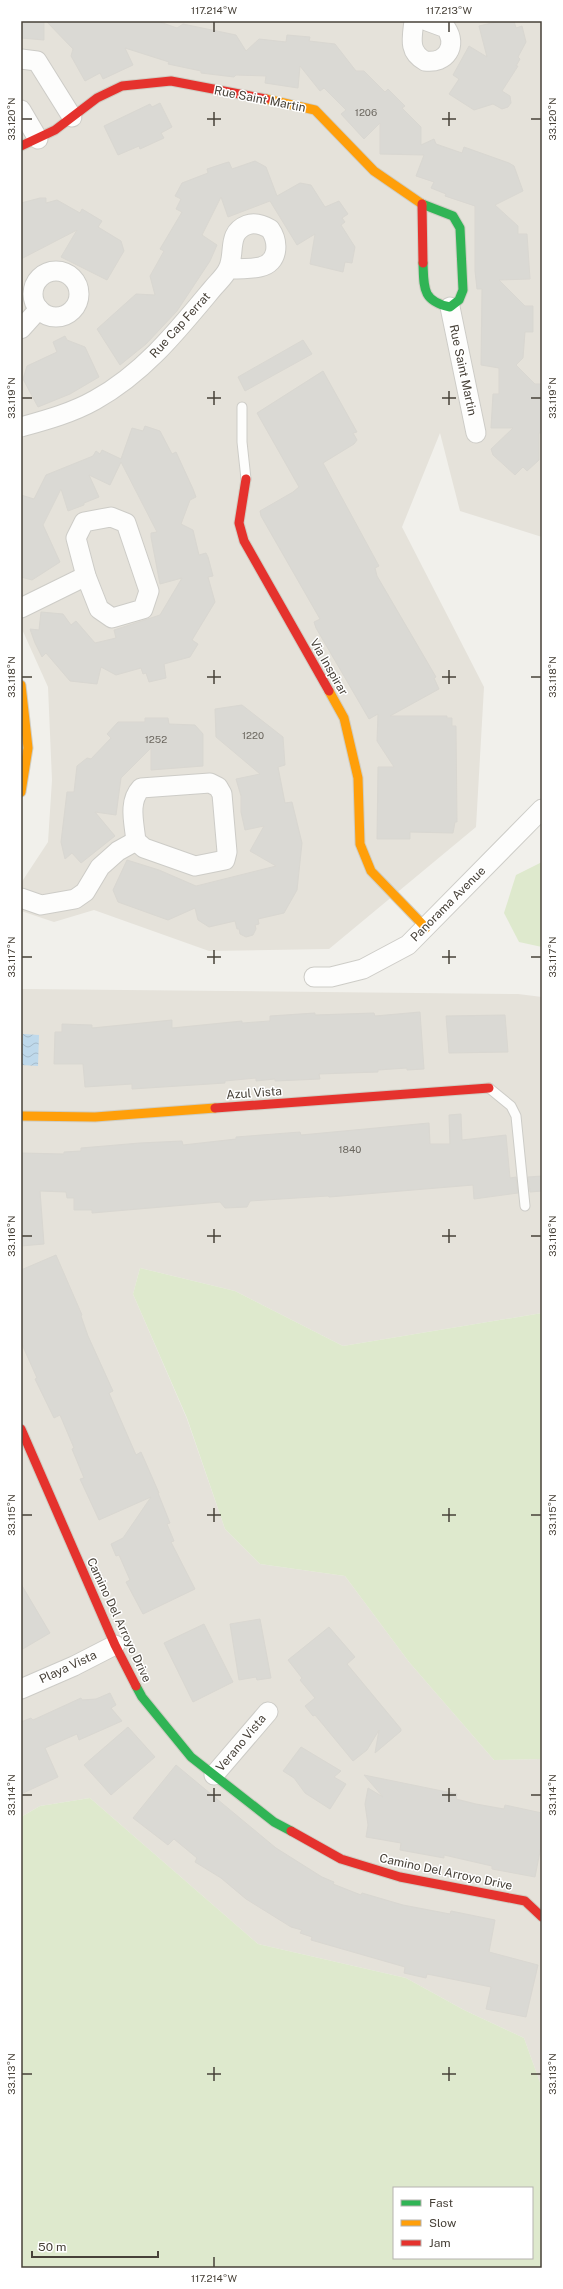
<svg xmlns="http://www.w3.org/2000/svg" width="563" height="2289" font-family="'Public Sans',sans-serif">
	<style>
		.residential { fill: #e5e2da }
		.grass { fill: #dee9cd; fill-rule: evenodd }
		.water { fill: url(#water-waves) }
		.building { fill: #dad9d4; stroke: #d9d7d1 }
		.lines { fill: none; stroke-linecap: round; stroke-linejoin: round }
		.lane-casing { stroke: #cdccc7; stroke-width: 11 }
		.street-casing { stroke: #cdccc7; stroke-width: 21 }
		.fast-casing { stroke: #cfcdc3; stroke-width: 11 }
		.slow-casing { stroke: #cfcdc3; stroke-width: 11 }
		.jam-casing { stroke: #cfcdc3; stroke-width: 11 }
		.lane { stroke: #fdfdfc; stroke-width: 9 }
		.street { stroke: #fdfdfc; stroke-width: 19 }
		.fast { stroke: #30b455; stroke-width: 9 }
		.slow { stroke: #ff9f0a; stroke-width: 9 }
		.jam { stroke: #e5322d; stroke-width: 9 }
		.ticks { fill: none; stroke: #474138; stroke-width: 1.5 }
		.labels { text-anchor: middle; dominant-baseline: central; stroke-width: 3; stroke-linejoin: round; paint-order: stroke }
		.number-label { font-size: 10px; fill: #6c6860 }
		.street-label { font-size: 12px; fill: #474138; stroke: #fff }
		.neatline { fill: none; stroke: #474138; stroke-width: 1.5 }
		.ticks-label { font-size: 10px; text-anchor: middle; fill: #474138 }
	</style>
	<defs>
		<pattern id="water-waves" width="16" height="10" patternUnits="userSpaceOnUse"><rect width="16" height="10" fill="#bfd9eb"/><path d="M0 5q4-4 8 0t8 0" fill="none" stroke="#a6bbca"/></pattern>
	</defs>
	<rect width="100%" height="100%" fill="#f1f0eb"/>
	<!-- residential -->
	<g class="residential">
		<polygon points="21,21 542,21 542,537 460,511 440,433 402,527 484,687 476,827 329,949 209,951 94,910 54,922 21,911 21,883 48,842 52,780 48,687 21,627"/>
		<polygon points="21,989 518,994 542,997 542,1313 343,1346 235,1291 140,1268 133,1294 187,1419 225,1529 260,1564 345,1576 409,1662 494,1760 542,1759 542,2088 524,2038 464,2010 406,1978 258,1944 90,1798 40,1806 21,1817"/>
	</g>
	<!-- grass -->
	<g class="grass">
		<polygon points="542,862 542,947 519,942 504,913 516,875"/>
		<polygon points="140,1268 235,1291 343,1346 542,1313 542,1759 494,1760 409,1662 345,1576 260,1564 225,1529 187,1418 133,1294"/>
		<path d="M90 1798 258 1944 406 1978 464 2010 524 2038 542 2088V2268H21V1817L40 1806ZM394 2188H532V2258H394Z"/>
	</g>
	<!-- water -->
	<polygon class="water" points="23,1034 39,1035 38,1066 21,1065"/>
	<!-- building -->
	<g class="building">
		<polygon points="21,21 44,21 44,40 21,38"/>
		<polygon points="46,21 157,21 177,28 183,24 236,35 246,51 259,39 286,42 287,35 310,37 309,41 335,44 356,71 364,71 385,92 388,89 405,106 402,108 421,127 421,145 434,139 436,144 462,153 464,147 509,163 514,166 523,191 495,205 518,226 518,234 527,234 530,279 499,280 525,306 533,306 533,332 525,332 523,358 516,365 535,384 542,384 542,433 539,433 539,460 527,471 523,467 515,475 493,455 491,449 513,428 491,428 493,394 499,394 499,368 481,365 482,289 477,289 475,271 475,206 445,196 446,194 431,188 434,182 416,176 424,155 380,154 380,123 364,139 341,114 346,110 324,88 320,91 300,66 298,88 265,83 266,76 236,75 234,77 201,73 201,71 168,64 169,62 125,48 133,65 103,79 100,73 85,81 71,56 73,49"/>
		<polygon points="500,21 514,21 516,28 522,26 526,42 518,57 520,59 516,66 518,66 502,91 510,96 511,103 508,107 502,109 493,104 474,110 449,94 459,79 453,75 469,46 487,57 479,26"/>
		<polygon points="160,103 172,127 161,133 164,138 140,149 139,146 118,155 104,126 150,104 152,107"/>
		<polygon points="255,161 266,167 277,196 300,183 311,185 325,207 339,201 348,214 342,218 345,222 341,225 355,247 352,263 345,262 343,272 310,264 315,234 297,245 270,201 228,217 221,197 202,235 217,245 210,261 177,311 146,344 120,365 97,329 136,294 155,295 150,276 164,251 160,249 182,212 176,209 181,199 175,196 182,183 208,173 207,169 225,163 229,162 232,169"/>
		<polygon points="40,198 46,198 46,203 57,200 80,213 82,209 102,221 98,227 121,241 124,251 107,280 61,257 77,230 21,259 21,203"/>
		<polygon points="65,336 67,340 85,347 99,377 70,394 38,407 23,379 27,366 57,352 53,342"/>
		<polygon points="303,340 312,354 245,391 238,377"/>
		<polygon points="323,371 357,432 353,433 357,440 354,444 323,463 379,566 375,568 377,576 436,677 434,678 439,689 390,716 447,716 447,718 452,718 452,726 456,726 457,822 455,822 453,833 410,832 410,839 377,839 378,767 394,767 377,741 378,714 369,719 316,628 314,622 320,619 261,516 260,511 293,492 299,487 257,413"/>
		<polygon points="145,426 160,431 172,454 176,452 193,489 196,497 190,500 181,524 193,530 199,555 206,553 208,557 213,576 208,577 215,602 192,640 198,644 190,657 164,664 166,678 149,682 146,673 143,674 141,668 116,675 101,667 97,684 70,681 46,653 42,657 35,643 30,629 39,630 41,612 63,614 71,625 76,621 95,643 116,638 114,630 160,615 182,578 160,584 151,537 151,533 157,532 121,462 110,485 89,475 99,497 84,503 84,505 68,511 61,489 43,525 60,562 32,580 21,577 21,495 34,499 46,475 93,456 96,451 100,454 102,450 121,459 132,428 143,431"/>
		<polygon points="242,705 283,737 285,765 278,767 285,803 292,802 302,843 297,890 284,913 258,919 259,924 255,925 256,929 253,935 246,937 240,934 239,929 237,929 235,921 209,927 198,920 195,908 168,920 118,902 113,890 127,860 159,870 196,886 276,866 250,851 264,826 245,830 241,812 241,796 236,779 260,774 216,737 215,709"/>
		<polygon points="145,718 168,718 169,724 195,725 203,734 203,766 151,770 151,748 121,778 116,815 95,812 115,836 81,863 72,853 65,859 61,842 67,792 74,792 77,766 87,758 91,759 111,738 107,734 118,722 145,722"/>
		<polygon points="420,1012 424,1069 407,1070 407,1068 378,1070 378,1072 319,1074 320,1079 275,1081 275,1079 256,1081 256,1078 225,1081 225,1083 132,1089 132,1084 85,1087 83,1064 54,1064 55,1032 62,1032 62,1024 92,1025 92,1028 172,1020 172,1028 242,1021 242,1023 270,1021 270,1016 315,1013 315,1015 374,1013 375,1016"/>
		<polygon points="505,1015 508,1052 449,1053 446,1016"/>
		<polygon points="461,1114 462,1140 506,1135 510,1178 516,1177 518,1193 474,1199 473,1185 329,1197 328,1196 250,1201 247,1207 225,1208 220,1202 92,1213 92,1210 74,1210 74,1198 67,1198 66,1192 40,1191 44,1244 21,1246 21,1153 64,1154 64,1152 81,1151 81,1148 140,1143 182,1141 183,1145 236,1139 236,1137 300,1132 301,1135 429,1123 430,1144 450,1144 449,1115"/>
		<polygon points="542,1176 542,1191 530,1192 528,1177"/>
		<polygon points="56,1255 82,1315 81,1316 88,1336 113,1391 109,1393 136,1455 141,1452 159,1493 158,1493 170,1523 167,1524 174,1541 171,1542 195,1589 143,1614 126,1582 130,1580 119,1555 116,1556 111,1544 123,1538 151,1497 99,1520 80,1479 84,1478 72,1449 74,1448 60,1415 54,1418 35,1379 37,1378 21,1342 21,1270"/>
		<polygon points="21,1584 50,1633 21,1650"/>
		<polygon points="260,1619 271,1678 257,1680 256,1677 239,1680 230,1624"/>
		<polygon points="204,1624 233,1682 193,1702 164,1643"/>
		<polygon points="329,1627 355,1657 347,1664 401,1729 401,1731 375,1753 379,1730 367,1750 353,1761 315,1715 313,1716 305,1706 315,1698 300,1680 302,1678 288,1660"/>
		<polygon points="110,1693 116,1705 111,1708 122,1721 79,1740 77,1734 45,1748 58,1777 21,1794 21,1722 31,1718 33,1720 81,1698 82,1700 96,1699"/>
		<polygon points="128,1727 155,1757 111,1795 84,1765"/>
		<polygon points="301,1747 341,1771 334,1777 346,1784 330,1809 305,1793 294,1778 283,1771"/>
		<polygon points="176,1765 276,1848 322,1877 334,1882 333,1884 361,1895 362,1893 403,1905 450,1914 451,1911 495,1920 489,1952 538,1965 526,2017 486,2009 491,1987 427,1974 426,1978 404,1973 405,1967 311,1940 312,1937 300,1933 302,1930 291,1927 246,1899 221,1878 195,1862 197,1858 174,1839 168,1845 133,1818"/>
		<polygon points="364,1775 457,1794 456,1799 476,1804 504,1809 505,1805 542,1813 542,1841 535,1877 492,1869 492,1866 444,1855 444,1858 400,1850 401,1843 366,1837 368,1825 365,1804 368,1788 383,1797"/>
	</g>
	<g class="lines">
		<defs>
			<g id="lane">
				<polyline points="242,407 242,442 246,479"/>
				<polyline points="489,1088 511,1106 516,1116 525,1206"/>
			</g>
			<g id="street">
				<path d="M414 21C412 38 408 52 425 61 446 64 458 46 446 28L427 21"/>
				<polyline points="21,59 37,61 72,117"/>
				<polyline points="21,110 38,139"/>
				<circle cx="56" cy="294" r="23"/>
				<polyline points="450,307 476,433"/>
				<polyline points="21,329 39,309"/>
				<path d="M21 427C46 420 72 413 95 400 144 373 178 330 213 288 218 282 225 276 228 269 236 254 226 233 247 225 255 222 263 225 270 229 279 242 279 263 260 267 250 269 239 269 229 269"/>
				<polygon points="111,517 126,523 149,591 143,609 112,618 99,609 86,576 76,538 84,522"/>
				<polyline points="21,608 86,576"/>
				<path d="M210 783 218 787 222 794 227 852 225 860 195 866 144 848 136 841C134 822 128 802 141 788Z"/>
				<polyline points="21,898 41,905 75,899 85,892 100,867 118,851 136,841"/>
				<polyline points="314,977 331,977 363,969 408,945 542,809"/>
				<polyline points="21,1689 74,1666 115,1645"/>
				<polyline points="214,1775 268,1712"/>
			</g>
			<g id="fast">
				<path d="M422 204 453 216 460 228 463 290 459 300 450 307C422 301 424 288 423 263"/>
				<polyline points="136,1686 142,1697 191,1757 274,1822 291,1831"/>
			</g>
			<g id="slow">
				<polyline points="266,99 315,110 374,171 422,204"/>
				<polyline points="21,685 28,748 21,792"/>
				<polyline points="329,691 344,718 358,778 360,844 371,871 426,928"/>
				<polyline points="21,1116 95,1117 215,1108"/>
			</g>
			<g id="jam">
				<polyline points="21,146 55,130 97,98 122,86 171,81 266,99"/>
				<polyline points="422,204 423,263"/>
				<polyline points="246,479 239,523 244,541 329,691"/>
				<polyline points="215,1108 489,1088"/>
				<polyline points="21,1429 115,1645 136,1686"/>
				<polyline points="291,1831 341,1859 400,1877 525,1901 542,1917"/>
			</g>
		</defs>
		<!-- lane casing -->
		<use href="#lane" class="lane-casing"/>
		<!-- street casing -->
		<use href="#street" class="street-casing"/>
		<!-- fast casing -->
		<use href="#fast" class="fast-casing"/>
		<!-- slow casing -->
		<use href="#slow" class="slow-casing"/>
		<!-- jam casing -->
		<use href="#jam" class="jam-casing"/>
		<!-- lane -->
		<use href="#lane" class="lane"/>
		<!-- street -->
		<use href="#street" class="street"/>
		<!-- fast -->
		<use href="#fast" class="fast"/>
		<!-- slow -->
		<use href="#slow" class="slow"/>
		<!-- jam -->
		<use href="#jam" class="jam"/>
	</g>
	<!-- ticks -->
	<path class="ticks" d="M214 22V32M449 22V32M214 112V126M449 112V126M22 119H32M207 119H221M442 119H456M531 119H541M214 391V405M449 391V405M22 398H32M207 398H221M442 398H456M531 398H541M214 670V684M449 670V684M22 677H32M207 677H221M442 677H456M531 677H541M214 950V964M449 950V964M22 957H32M207 957H221M442 957H456M531 957H541M214 1229V1243M449 1229V1243M22 1236H32M207 1236H221M442 1236H456M531 1236H541M214 1508V1522M449 1508V1522M22 1515H32M207 1515H221M442 1515H456M531 1515H541M214 1788V1802M449 1788V1802M22 1795H32M207 1795H221M442 1795H456M531 1795H541M214 2067V2081M449 2067V2081M22 2074H32M207 2074H221M442 2074H456M531 2074H541M214 2257V2267"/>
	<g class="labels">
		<!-- number labels -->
		<g class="number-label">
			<text x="366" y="112">1206</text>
			<text x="253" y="735">1220</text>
			<text x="156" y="739">1252</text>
			<text x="350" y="1149">1840</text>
		</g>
		<!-- street labels -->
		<g class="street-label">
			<text transform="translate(260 99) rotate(11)">Rue Saint Martin</text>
			<text transform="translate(180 325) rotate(-48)">Rue Cap Ferrat</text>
			<text transform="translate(463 370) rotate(78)">Rue Saint Martin</text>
			<text transform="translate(329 667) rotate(60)">Via Inspirar</text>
			<text transform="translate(448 904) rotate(-45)">Panorama Avenue</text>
			<text transform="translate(254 1093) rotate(-4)">Azul Vista</text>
			<text transform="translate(119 1620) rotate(65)">Camino Del Arroyo Drive</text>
			<text transform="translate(68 1667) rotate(-25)">Playa Vista</text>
			<text transform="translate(241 1743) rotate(-50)">Verano Vista</text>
			<text transform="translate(446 1872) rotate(12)">Camino Del Arroyo Drive</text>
		</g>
	</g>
	<!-- border -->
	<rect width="563" height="2289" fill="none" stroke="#ffffff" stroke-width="44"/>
	<!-- legend -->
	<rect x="393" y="2187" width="140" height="72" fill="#ffffff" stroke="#b5b3af"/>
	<rect x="401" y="2200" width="20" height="6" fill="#30b455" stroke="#b5b3af"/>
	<text x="429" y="2207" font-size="12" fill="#474138">Fast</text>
	<rect x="401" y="2220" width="20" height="6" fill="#ff9f0a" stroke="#b5b3af"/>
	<text x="429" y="2227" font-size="12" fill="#474138">Slow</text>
	<rect x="401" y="2240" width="20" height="6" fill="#e5322d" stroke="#b5b3af"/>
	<text x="429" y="2247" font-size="12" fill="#474138">Jam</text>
	<!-- scale -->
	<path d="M32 2251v6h126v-6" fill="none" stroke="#474138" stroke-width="2"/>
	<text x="38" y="2251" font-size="12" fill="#474138" stroke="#ffffff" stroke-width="3" paint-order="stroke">50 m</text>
	<rect x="22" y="22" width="519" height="2245" class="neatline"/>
	<g class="ticks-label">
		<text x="214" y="14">117.214°W</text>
		<text x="449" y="14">117.213°W</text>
		<text transform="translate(11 119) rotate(-90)" y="4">33.120°N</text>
		<text transform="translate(552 119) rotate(-90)" y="4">33.120°N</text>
		<text transform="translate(11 398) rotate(-90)" y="4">33.119°N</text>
		<text transform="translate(552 398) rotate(-90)" y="4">33.119°N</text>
		<text transform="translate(11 677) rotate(-90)" y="4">33.118°N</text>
		<text transform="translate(552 677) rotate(-90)" y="4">33.118°N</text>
		<text transform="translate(11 957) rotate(-90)" y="4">33.117°N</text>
		<text transform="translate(552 957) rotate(-90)" y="4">33.117°N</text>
		<text transform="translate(11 1236) rotate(-90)" y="4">33.116°N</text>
		<text transform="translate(552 1236) rotate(-90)" y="4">33.116°N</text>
		<text transform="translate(11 1515) rotate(-90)" y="4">33.115°N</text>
		<text transform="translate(552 1515) rotate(-90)" y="4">33.115°N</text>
		<text transform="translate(11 1795) rotate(-90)" y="4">33.114°N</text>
		<text transform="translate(552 1795) rotate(-90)" y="4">33.114°N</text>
		<text transform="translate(11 2074) rotate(-90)" y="4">33.113°N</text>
		<text transform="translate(552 2074) rotate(-90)" y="4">33.113°N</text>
		<text x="214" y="2282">117.214°W</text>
	</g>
</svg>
